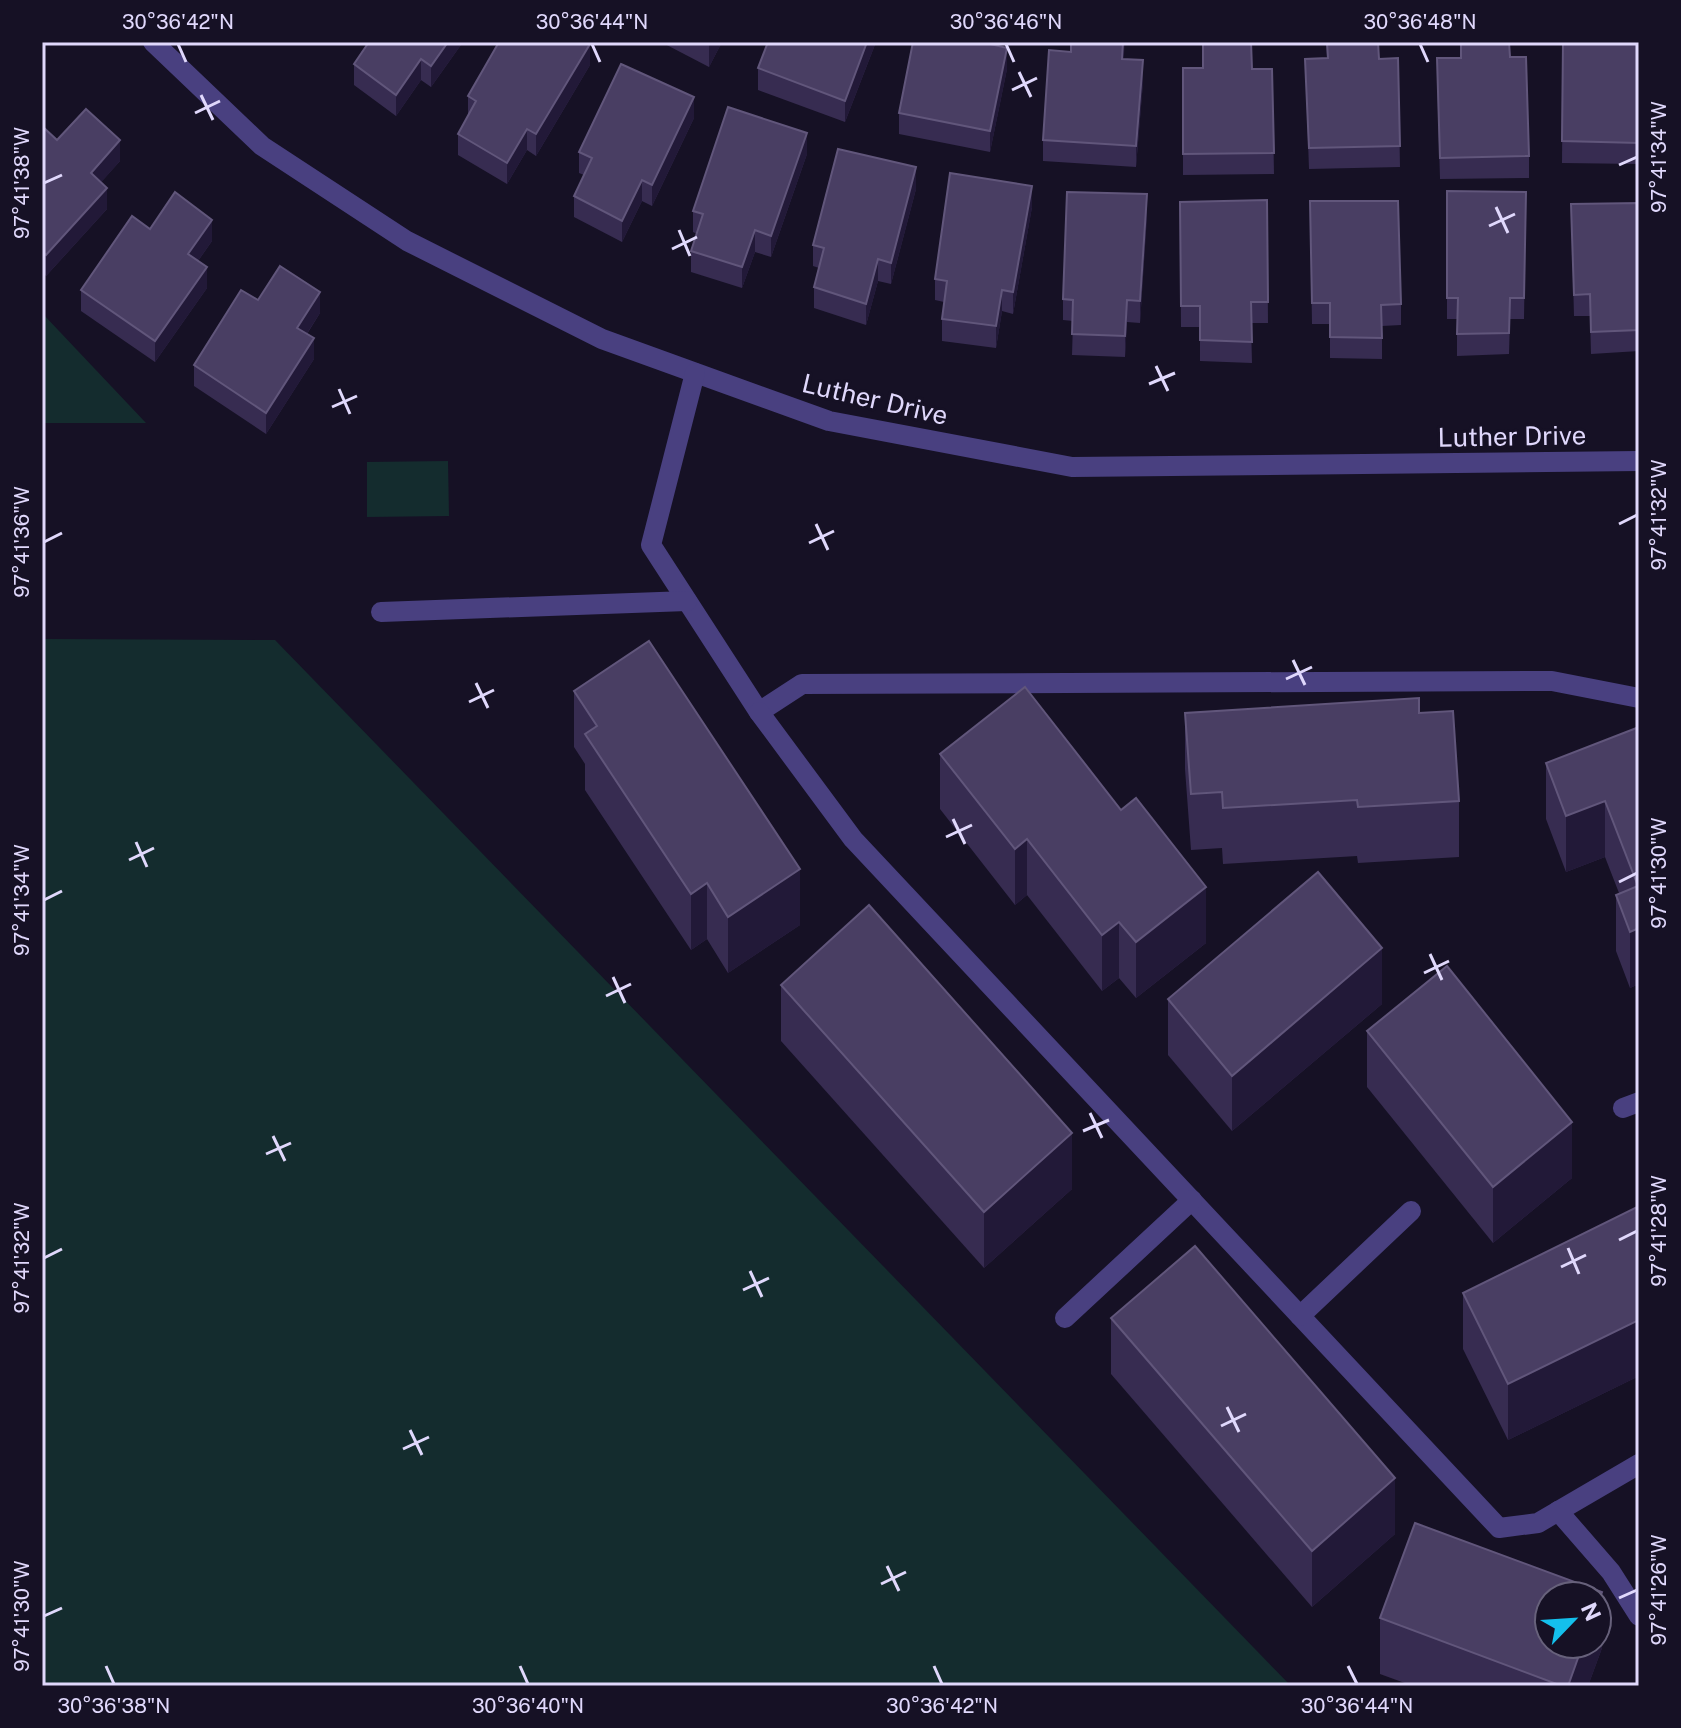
<svg xmlns="http://www.w3.org/2000/svg" width="1681" height="1728" font-family="'Public Sans',sans-serif">
	<style>
		.green { fill: #142c2e }
		.lines { fill: none; stroke-linecap: round; stroke-linejoin: round }
		.minor { stroke: #494080; stroke-width: 20 }
		.wall { fill: #372c51 }
		.shaded-wall { fill: #221938 }
		.building { fill: #493e63; stroke: #61567b; stroke-width: 2 }
		.ticks { fill: none; stroke: #e0d8fc; stroke-width: 3 }
		.labels { text-anchor: middle; dominant-baseline: central; stroke-width: 6; stroke-linejoin: round; paint-order: stroke }
		.street-label { font-size: 26px; fill: #e0d8fc; stroke: #161125 }
		.neatline { fill: none; stroke: #e0d8fc; stroke-width: 3 }
		.ticks-label { font-size: 20px; text-anchor: middle; fill: #e0d8fc }
	</style>
	<rect width="100%" height="100%" fill="#161125"/>
	<!-- green -->
	<g class="green">
		<polygon points="42,313 146,423 42,423"/>
		<polygon points="448,461 449,516 367,517 367,462"/>
		<polygon points="42,639 275,640 1291,1686 42,1686"/>
	</g>
	<g class="lines">
		<!-- minor -->
		<g class="minor">
			<polyline points="153,42 262,146 407,241 602,339 829,421 1072,467 1639,461"/>
			<polyline points="695,373 651,545 759,712 802,684 1552,681 1639,698"/>
			<polyline points="381,612 687,601"/>
			<polyline points="759,712 853,839 1499,1528 1538,1523 1639,1464"/>
			<polyline points="1623,1108 1639,1102"/>
			<polyline points="1300,1316 1411,1211"/>
			<polyline points="1065,1318 1192,1200"/>
			<polyline points="1558,1511 1611,1572 1639,1616"/>
		</g>
	</g>
	<!-- wall -->
	<g class="wall">
		<polygon points="365,42 463,42 431,87 421,80 396,116 354,85 354,64 366,46 365,45"/>
		<polygon points="661,42 722,42 709,67"/>
		<polygon points="768,42 876,42 845,122 758,90 758,68"/>
		<polygon points="913,42 990,42 990,44 1007,69 990,152 899,134 899,113"/>
		<polygon points="1326,42 1378,42 1379,59 1398,58 1400,167 1309,169 1305,59 1327,58"/>
		<polygon points="1563,42 1639,42 1639,164 1562,163"/>
		<polygon points="1510,57 1529,156 1529,178 1440,179 1437,79 1461,58"/>
		<polygon points="1124,59 1143,82 1136,167 1043,161 1043,140"/>
		<polygon points="590,65 536,156 527,150 507,184 458,155 458,134 468,116 468,96"/>
		<polygon points="1183,68 1272,69 1274,174 1183,175"/>
		<polygon points="694,118 652,206 642,201 622,242 574,217 574,196 584,175 579,173 579,152"/>
		<polygon points="42,128 57,140 120,161 101,182 107,209 46,276 42,272"/>
		<polygon points="807,154 771,257 755,252 742,288 691,272 691,251 697,234 693,232 693,211"/>
		<polygon points="916,189 891,284 878,281 866,325 814,308 814,287 819,268 813,266 813,245"/>
		<polygon points="1447,191 1526,192 1524,319 1510,319 1509,354 1457,356 1457,319 1447,319"/>
		<polygon points="1267,200 1268,323 1251,323 1252,363 1200,361 1200,327 1181,327 1180,202"/>
		<polygon points="1310,201 1401,304 1401,325 1382,326 1382,359 1330,358 1330,324 1312,324"/>
		<polygon points="1639,203 1639,351 1591,354 1590,316 1574,316 1571,204"/>
		<polygon points="1032,207 1013,314 1002,311 996,348 942,341 942,319 944,302 935,300 935,279"/>
		<polygon points="1147,216 1140,323 1127,322 1125,357 1072,355 1073,321 1063,320 1063,299"/>
		<polygon points="150,229 212,241 198,261 207,288 155,362 81,311 81,290"/>
		<polygon points="258,300 320,313 307,334 314,359 266,434 194,386 194,365"/>
		<polygon points="574,691 800,925 728,973 707,939 691,950 585,790 585,764 574,747"/>
		<polygon points="1185,713 1419,713 1459,801 1459,857 1358,863 1357,856 1223,864 1222,848 1191,850 1185,769"/>
		<polygon points="1639,727 1639,984 1630,988 1616,951 1616,895 1619,893 1605,857 1566,872 1546,819 1546,763"/>
		<polygon points="940,754 1206,943 1136,998 1119,978 1102,991 1027,895 1015,905 940,809"/>
		<polygon points="781,985 1072,1189 984,1268 781,1041"/>
		<polygon points="1168,999 1382,1004 1232,1131 1168,1055"/>
		<polygon points="1367,1031 1572,1178 1493,1243 1367,1087"/>
		<polygon points="1639,1206 1639,1376 1508,1440 1463,1349 1463,1293"/>
		<polygon points="1111,1318 1395,1534 1312,1607 1111,1374"/>
		<polygon points="1380,1618 1602,1648 1588,1686 1413,1686 1380,1674"/>
	</g>
	<!-- shaded-wall -->
	<g class="shaded-wall">
		<polygon points="448,42 463,42 431,87 431,66"/>
		<polygon points="711,42 722,42 709,67 709,46"/>
		<polygon points="867,42 876,42 845,122 845,101"/>
		<polygon points="1123,42 1125,42 1122,80 1122,59"/>
		<polygon points="590,44 590,65 536,156 536,134"/>
		<polygon points="1007,48 1007,69 990,152 990,131"/>
		<polygon points="421,59 421,80 396,116 396,95"/>
		<polygon points="1143,60 1143,82 1136,167 1136,146"/>
		<polygon points="694,97 694,118 652,206 652,185"/>
		<polygon points="527,129 527,150 507,184 507,163"/>
		<polygon points="807,133 807,154 771,257 771,236"/>
		<polygon points="120,140 120,161 91,194 91,173"/>
		<polygon points="916,167 916,189 891,284 891,263"/>
		<polygon points="642,180 642,201 622,242 622,221"/>
		<polygon points="1032,186 1032,207 1013,314 1013,292"/>
		<polygon points="107,188 107,209 46,276 46,255"/>
		<polygon points="1147,194 1147,216 1140,323 1140,301"/>
		<polygon points="212,220 212,241 188,275 188,254"/>
		<polygon points="755,230 755,252 742,288 742,267"/>
		<polygon points="878,259 878,281 866,325 866,304"/>
		<polygon points="207,267 207,288 155,362 155,341"/>
		<polygon points="1002,290 1002,311 996,348 996,326"/>
		<polygon points="320,292 320,313 297,349 297,328"/>
		<polygon points="1127,300 1127,322 1125,357 1125,336"/>
		<polygon points="314,338 314,359 266,434 266,413"/>
		<polygon points="1605,801 1605,857 1566,872 1566,816"/>
		<polygon points="1027,839 1027,895 1015,905 1015,849"/>
		<polygon points="800,869 800,925 728,973 728,917"/>
		<polygon points="707,883 707,939 691,950 691,894"/>
		<polygon points="1206,887 1206,943 1136,998 1136,942"/>
		<polygon points="1119,922 1119,978 1102,991 1102,935"/>
		<polygon points="1639,928 1639,984 1630,988 1630,932"/>
		<polygon points="1382,948 1382,1004 1232,1131 1232,1076"/>
		<polygon points="1572,1122 1572,1178 1493,1243 1493,1187"/>
		<polygon points="1072,1133 1072,1189 984,1268 984,1212"/>
		<polygon points="1639,1320 1639,1376 1508,1440 1508,1384"/>
		<polygon points="1395,1478 1395,1534 1312,1607 1312,1551"/>
		<polygon points="1602,1592 1602,1648 1588,1686 1568,1686 1583,1644 1597,1644 1597,1606"/>
	</g>
	<!-- building -->
	<g class="building">
		<polygon points="369,42 448,42 431,66 421,59 396,95 354,64"/>
		<polygon points="499,42 587,42 590,44 536,134 527,129 507,163 458,134 476,101 468,96"/>
		<polygon points="768,42 867,42 845,101 758,68"/>
		<polygon points="913,42 986,42 986,43 1007,48 990,131 899,113"/>
		<polygon points="1071,42 1123,42 1122,59 1143,60 1136,146 1043,140 1049,50 1071,52"/>
		<polygon points="1203,42 1251,42 1252,69 1272,69 1274,153 1183,154 1183,68 1203,68"/>
		<polygon points="1327,42 1378,42 1379,59 1398,58 1400,146 1309,148 1305,59 1328,58"/>
		<polygon points="1461,42 1509,42 1510,57 1526,57 1529,156 1440,158 1437,58 1461,58"/>
		<polygon points="1563,42 1639,42 1639,143 1562,141"/>
		<polygon points="621,64 694,97 652,185 642,180 622,221 574,196 592,158 579,152"/>
		<polygon points="728,107 807,133 771,236 755,230 742,267 691,251 703,214 693,211"/>
		<polygon points="86,109 120,140 91,173 107,188 46,255 42,251 42,128 43,127 57,140"/>
		<polygon points="838,149 916,167 891,263 878,259 866,304 814,287 824,248 813,245"/>
		<polygon points="950,173 1032,186 1013,292 1002,290 996,326 942,319 947,281 935,279"/>
		<polygon points="1447,191 1526,192 1524,298 1510,298 1509,333 1457,334 1458,298 1447,298"/>
		<polygon points="175,192 212,220 188,254 207,267 155,341 81,290 132,216 150,229"/>
		<polygon points="1067,192 1147,194 1140,301 1127,300 1125,336 1072,334 1073,300 1063,299"/>
		<polygon points="1267,200 1268,302 1251,302 1252,342 1200,340 1200,306 1181,306 1180,202"/>
		<polygon points="1310,201 1398,201 1401,304 1381,305 1382,338 1330,337 1330,303 1312,303"/>
		<polygon points="1639,203 1639,330 1591,332 1590,294 1574,295 1571,204"/>
		<polygon points="280,266 320,292 297,328 314,338 266,413 194,365 241,290 258,300"/>
		<polygon points="649,641 800,869 728,917 707,883 691,894 585,734 597,726 574,691"/>
		<polygon points="1025,687 1121,810 1136,798 1206,887 1136,942 1119,922 1102,935 1027,839 1015,849 940,754"/>
		<polygon points="1419,698 1419,713 1453,711 1459,801 1358,807 1357,800 1223,808 1222,792 1191,794 1185,713"/>
		<polygon points="1639,727 1639,928 1630,932 1616,895 1638,886 1605,801 1566,816 1546,763"/>
		<polygon points="1318,872 1382,948 1232,1076 1168,999"/>
		<polygon points="869,905 1072,1133 984,1212 781,985"/>
		<polygon points="1447,966 1572,1122 1493,1187 1367,1031"/>
		<polygon points="1639,1206 1639,1320 1508,1384 1463,1293"/>
		<polygon points="1195,1246 1395,1478 1312,1551 1111,1318"/>
		<polygon points="1415,1523 1602,1592 1597,1606 1597,1596 1549,1596 1549,1644 1583,1644 1568,1686 1562,1686 1380,1618"/>
	</g>
	<!-- ticks -->
	<path class="ticks" d="M178 44 186 62M592 44 600 62M1006 44 1014 62M1420 44 1428 62M1019 72 1031 97M1012 90 1037 78M201 95 213 120M195 113 220 101M1619 165 1637 157M44 183 62 175M1496 207 1508 233M1489 226 1515 214M679 230 690 256M672 249 697 237M1156 366 1168 391M1149 384 1175 373M339 389 350 414M332 407 357 396M816 524 828 550M1619 524 1637 515M44 542 62 533M809 543 834 531M1293 660 1305 685M1286 679 1312 667M476 683 488 708M469 702 494 690M953 819 965 844M946 837 972 825M136 842 147 867M129 860 154 848M1619 882 1637 873M44 900 62 891M1430 954 1442 980M1424 973 1449 961M613 977 625 1003M606 996 631 984M1090 1113 1102 1138M1083 1131 1109 1120M273 1136 285 1161M266 1154 291 1143M1619 1240 1637 1231M1568 1248 1579 1274M44 1258 62 1249M1561 1267 1586 1255M750 1271 762 1297M743 1290 769 1278M1227 1407 1239 1432M1221 1426 1246 1414M410 1430 422 1455M403 1449 429 1437M887 1566 899 1591M881 1584 906 1572M1619 1598 1637 1590M44 1616 62 1608M106 1666 114 1684M520 1666 528 1684M934 1666 942 1684M1348 1666 1357 1684"/>
	<g class="labels">
		<!-- street labels -->
		<g class="street-label">
			<text transform="translate(875 399) rotate(13)">Luther Drive</text>
			<text transform="translate(1512 436) rotate(-1)">Luther Drive</text>
		</g>
	</g>
	<!-- border -->
	<rect width="1681" height="1728" fill="none" stroke="#161125" stroke-width="88"/>
	<!-- north arrow -->
	<g transform="translate(1573 1620) rotate(65)"><circle r="38" fill="#161125" stroke="#67617b" stroke-width="2"/>
	<path d="M0-6L14 30L0 20L-14 30Z" fill="#14c0ec"/>
	<text y="-12" font-size="22" font-weight="bold" text-anchor="middle" fill="#e0d8fc">N</text>
	</g>
	<rect x="44" y="44" width="1593" height="1640" class="neatline"/>
	<g class="ticks-label">
		<text x="178" y="29">30°36'42"N</text>
		<text x="592" y="29">30°36'44"N</text>
		<text x="1006" y="29">30°36'46"N</text>
		<text x="1420" y="29">30°36'48"N</text>
		<text transform="translate(1659 157) rotate(-90)" y="7">97°41'34"W</text>
		<text transform="translate(22 183) rotate(-90)" y="7">97°41'38"W</text>
		<text transform="translate(1659 515) rotate(-90)" y="7">97°41'32"W</text>
		<text transform="translate(22 542) rotate(-90)" y="7">97°41'36"W</text>
		<text transform="translate(1659 873) rotate(-90)" y="7">97°41'30"W</text>
		<text transform="translate(22 900) rotate(-90)" y="7">97°41'34"W</text>
		<text transform="translate(1659 1231) rotate(-90)" y="7">97°41'28"W</text>
		<text transform="translate(22 1258) rotate(-90)" y="7">97°41'32"W</text>
		<text transform="translate(1659 1590) rotate(-90)" y="7">97°41'26"W</text>
		<text transform="translate(22 1616) rotate(-90)" y="7">97°41'30"W</text>
		<text x="114" y="1713">30°36'38"N</text>
		<text x="528" y="1713">30°36'40"N</text>
		<text x="942" y="1713">30°36'42"N</text>
		<text x="1357" y="1713">30°36'44"N</text>
	</g>
</svg>
